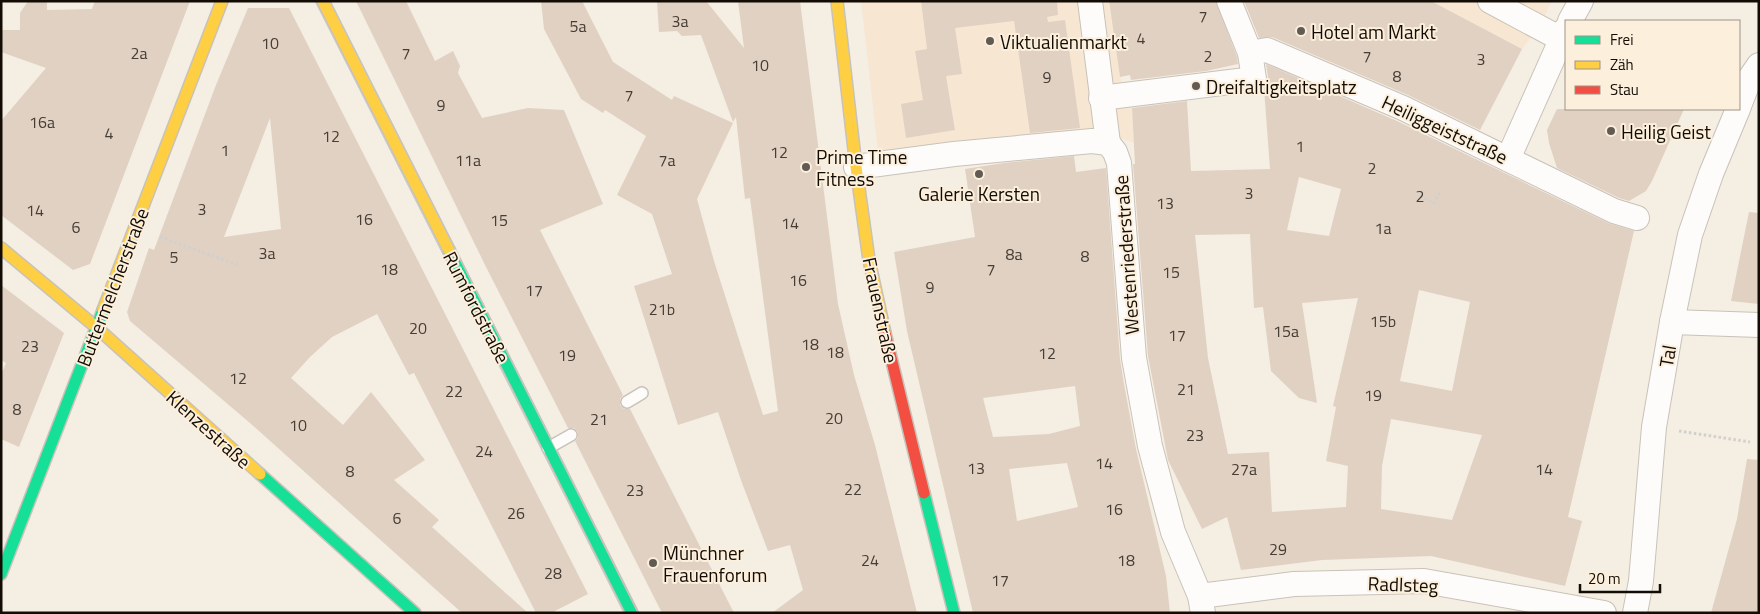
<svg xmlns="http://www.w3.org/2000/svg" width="1760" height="614" font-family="'Titillium Web',sans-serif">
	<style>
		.built { fill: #f7e7d2 }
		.building { fill: #e1d1c3; fill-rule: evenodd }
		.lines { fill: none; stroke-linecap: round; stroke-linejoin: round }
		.lane-casing { stroke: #c8c2b9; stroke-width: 14 }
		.street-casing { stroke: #c8c2b9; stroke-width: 26 }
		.fast-casing { stroke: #c8c2b9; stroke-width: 14 }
		.slow-casing { stroke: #c8c2b9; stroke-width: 14 }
		.jam-casing { stroke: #c8c2b9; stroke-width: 14 }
		.path { stroke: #d2d0ce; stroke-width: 3; stroke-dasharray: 2.5 2.5; stroke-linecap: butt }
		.lane { stroke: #fefcfb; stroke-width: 11 }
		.street { stroke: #fefcfb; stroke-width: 24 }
		.fast { stroke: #16e098; stroke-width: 11 }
		.slow { stroke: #ffcf43; stroke-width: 11 }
		.jam { stroke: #f24e42; stroke-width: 11 }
		.tram { stroke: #c8c6c4; stroke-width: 1 }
		.poi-dot { fill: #615b53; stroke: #fcefdc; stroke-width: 2 }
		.labels { text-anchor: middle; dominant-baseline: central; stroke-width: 4; stroke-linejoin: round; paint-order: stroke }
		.number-label { font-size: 16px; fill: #463d34 }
		.poi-label { font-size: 19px; fill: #120c05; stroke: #fcefdc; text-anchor: start }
		.street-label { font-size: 19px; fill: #120c05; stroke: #fcefdc }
	</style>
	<rect width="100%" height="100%" fill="#f5eee3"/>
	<!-- built -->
	<g class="built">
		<polygon points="861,1 1113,1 1109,5 1120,77 1132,110 1134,143 1106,133 1030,137 878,152"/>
		<polygon points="1431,1 1552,1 1539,27 1522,49"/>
	</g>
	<!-- building -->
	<g class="building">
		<polygon points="28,1 47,1 47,10 92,9 95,1 190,1 90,264 73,270 1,215 1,121 46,68 1,52 1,30 20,30 20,13"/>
		<polygon points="356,1 406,1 435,61 453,51 460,66 458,73 482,118 528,108 564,110 603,204 540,230 623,395 620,399 620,405 624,409 630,409 734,613 662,613 575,441 578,438 578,432 574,428 568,428 486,267"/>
		<polygon points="541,1 582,1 613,62 672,100 674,96 733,123 697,199 714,261 763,415 778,411 750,198 745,199 736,117 733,122 701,35 682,36 677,31 659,32 657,1 706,1 744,48 738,1 800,1 838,304 854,375 875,445 917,613 772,613 803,590 790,545 768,551 742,483 718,412 678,425 634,286 672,274 652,214 617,195 646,136 605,110 603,113 581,99 544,29"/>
		<polygon points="921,1 1057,1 1058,15 1047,17 1048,22 1065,20 1080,128 1030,133 1014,21 955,28 962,74 946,76 955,130 906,138 901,104 923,100 915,51 927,49"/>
		<polygon points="1109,1 1216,1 1237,57 1238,64 1206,71 1131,80 1130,75 1120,77"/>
		<polygon points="1244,1 1431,1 1522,49 1480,130 1408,95 1272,37 1259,38"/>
		<path d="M248 8H289L588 594 551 613H536L414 373 409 375 377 314 332 337 310 357 291 378 343 425 371 392 425 460 394 480 439 520 432 527 528 613H462L250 423 130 321 127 312 149 248 154 250 216 85ZM270 118 281 229 224 237Z"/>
		<path d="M1266 64 1397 121 1608 223 1634 231 1568 517 1582 521 1565 586 1431 556 1322 560 1241 570 1227 517 1202 529 1168 460 1148 356 1133 164H1135L1132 108 1187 101 1191 171 1270 169 1264 88 1267 84 1268 77ZM1299 177 1341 189 1329 236 1287 230ZM1250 234 1254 308 1263 307 1271 371 1299 398 1317 403 1302 303 1358 298 1333 406 1336 407 1326 461 1348 466 1346 507 1272 512 1269 452 1228 454 1208 358 1195 235ZM1419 290 1470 302 1452 391 1400 381ZM1391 419 1482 435 1452 520 1381 509 1382 466Z"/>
		<polygon points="1557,109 1684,109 1652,181 1646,191 1629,201 1619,198 1557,168 1549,143 1547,130"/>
		<path d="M1074 156 1076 172 1106 168 1120 359 1124 384 1136 449 1166 576 1170 613H973L907 331 894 252 975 237 965 169 1004 163ZM1075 386 1080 426 1049 434 993 437 983 398ZM1067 463 1078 507 1017 521 1009 469Z"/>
		<polygon points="1749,212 1759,213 1759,304 1731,301"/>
		<polygon points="1,285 64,333 19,447 1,439 1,375 6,363 1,360"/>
		<polygon points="1747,459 1759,460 1759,613 1711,613 1737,519"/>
	</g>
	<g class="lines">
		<defs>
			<g id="lane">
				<polyline points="627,402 642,393"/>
				<polyline points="548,448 571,435"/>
			</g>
			<g id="street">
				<polyline points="1090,1 1108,143"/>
				<polyline points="1490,1 1561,39"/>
				<polyline points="1570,21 1581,1"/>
				<polyline points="1250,53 1267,50 1403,108 1614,211 1637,218"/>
				<polyline points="1101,98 1254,79 1250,53 1229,1"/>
				<polyline points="1739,106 1750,78 1759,65"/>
				<polyline points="1508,159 1566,29"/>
				<polyline points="856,167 954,154 1092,141 1108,143 1115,152 1119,163 1134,358 1150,446 1173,532 1200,596 1203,613"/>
				<polyline points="1672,322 1759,325"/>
				<polyline points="1200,596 1294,584 1424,581 1604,613"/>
				<polyline points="1635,613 1641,581 1654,427 1672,322 1690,235 1711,174 1738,109"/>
			</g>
			<g id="fast">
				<polyline points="449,250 632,613"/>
				<polyline points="260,474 415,613"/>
				<polyline points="924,493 954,613"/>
				<polyline points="1,574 103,310"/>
			</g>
			<g id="slow">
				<polyline points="323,1 449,250"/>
				<polyline points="837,1 856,167 869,260 885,333"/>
				<polyline points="1,248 96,327 260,474"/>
				<polyline points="103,310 222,1"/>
			</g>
			<polyline id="jam" points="885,333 924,493"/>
		</defs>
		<!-- lane casing -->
		<use href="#lane" class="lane-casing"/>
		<!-- street casing -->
		<use href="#street" class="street-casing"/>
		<!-- fast casing -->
		<use href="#fast" class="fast-casing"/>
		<!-- slow casing -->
		<use href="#slow" class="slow-casing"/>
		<!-- jam casing -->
		<use href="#jam" class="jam-casing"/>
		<!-- path -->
		<g class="path">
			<polyline points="1420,196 1434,203 1440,192"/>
			<polyline points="160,237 238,265"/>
			<polyline points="1679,431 1750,442"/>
		</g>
		<!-- lane -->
		<use href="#lane" class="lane"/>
		<!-- street -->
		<use href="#street" class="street"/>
		<!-- fast -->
		<use href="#fast" class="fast"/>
		<!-- slow -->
		<use href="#slow" class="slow"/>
		<!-- jam -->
		<use href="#jam" class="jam"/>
		<!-- tram -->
		<g class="tram">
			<polyline points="315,1 624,613"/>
			<polyline points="330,1 638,613"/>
		</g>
	</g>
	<!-- markers -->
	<g class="poi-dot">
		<circle cx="1301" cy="31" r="5"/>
		<circle cx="990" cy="41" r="5"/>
		<circle cx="1196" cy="86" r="5"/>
		<circle cx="1611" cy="131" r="5"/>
		<circle cx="806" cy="167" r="5"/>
		<circle cx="979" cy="174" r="5"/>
		<circle cx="653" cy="563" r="5"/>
	</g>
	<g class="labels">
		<!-- number labels -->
		<g class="number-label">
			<text x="1203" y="16">7</text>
			<text x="680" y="21">3a</text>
			<text x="578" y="26">5a</text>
			<text x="1141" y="38">4</text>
			<text x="270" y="43">10</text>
			<text x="139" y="53">2a</text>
			<text x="406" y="53">7</text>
			<text x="1208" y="56">2</text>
			<text x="1367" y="56">7</text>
			<text x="1481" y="59">3</text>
			<text x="760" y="65">10</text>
			<text x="1397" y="76">8</text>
			<text x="1047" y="77">9</text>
			<text x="629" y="95">7</text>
			<text x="441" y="105">9</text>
			<text x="42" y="122">16a</text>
			<text x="109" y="133">4</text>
			<text x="331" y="136">12</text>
			<text x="1300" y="146">1</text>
			<text x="225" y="150">1</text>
			<text x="779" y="152">12</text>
			<text x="468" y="160">11a</text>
			<text x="667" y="160">7a</text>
			<text x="1372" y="168">2</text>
			<text x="1249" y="193">3</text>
			<text x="1420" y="196">2</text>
			<text x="1165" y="203">13</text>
			<text x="202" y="209">3</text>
			<text x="35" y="210">14</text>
			<text x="364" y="219">16</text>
			<text x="499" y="220">15</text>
			<text x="790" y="223">14</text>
			<text x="76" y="227">6</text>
			<text x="1383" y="228">1a</text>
			<text x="267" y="253">3a</text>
			<text x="1014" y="254">8a</text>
			<text x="1085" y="256">8</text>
			<text x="174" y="257">5</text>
			<text x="389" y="269">18</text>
			<text x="991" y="269">7</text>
			<text x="1171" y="272">15</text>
			<text x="798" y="280">16</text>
			<text x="930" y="287">9</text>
			<text x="534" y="290">17</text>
			<text x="662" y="309">21b</text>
			<text x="1383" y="321">15b</text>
			<text x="418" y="328">20</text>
			<text x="1286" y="331">15a</text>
			<text x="1177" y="335">17</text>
			<text x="810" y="344">18</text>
			<text x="30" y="346">23</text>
			<text x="835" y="352">18</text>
			<text x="1047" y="353">12</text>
			<text x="567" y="355">19</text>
			<text x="238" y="378">12</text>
			<text x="1186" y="389">21</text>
			<text x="454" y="391">22</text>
			<text x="1373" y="395">19</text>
			<text x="17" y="409">8</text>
			<text x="834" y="418">20</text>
			<text x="599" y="419">21</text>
			<text x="298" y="425">10</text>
			<text x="1195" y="435">23</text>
			<text x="484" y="451">24</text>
			<text x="1104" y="463">14</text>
			<text x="976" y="468">13</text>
			<text x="1244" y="469">27a</text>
			<text x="1544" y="469">14</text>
			<text x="350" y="471">8</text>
			<text x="853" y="489">22</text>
			<text x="635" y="490">23</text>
			<text x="1114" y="509">16</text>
			<text x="516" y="513">26</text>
			<text x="397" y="518">6</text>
			<text x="1278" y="549">29</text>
			<text x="870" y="560">24</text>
			<text x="1126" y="560">18</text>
			<text x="553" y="573">28</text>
			<text x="1000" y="580">17</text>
		</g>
		<!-- poi labels -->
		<g class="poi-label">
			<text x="1311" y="31">Hotel am Markt</text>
			<text x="1000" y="41">Viktualienmarkt</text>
			<text x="1206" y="86">Dreifaltigkeitsplatz</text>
			<text x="1621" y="131">Heilig Geist</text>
			<text x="816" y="156">Prime Time<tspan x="816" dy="22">Fitness</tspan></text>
			<text x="979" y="193" text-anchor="middle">Galerie Kersten</text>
			<text x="663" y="552">Münchner<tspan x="663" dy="22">Frauenforum</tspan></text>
		</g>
		<!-- street labels -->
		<g class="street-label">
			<text transform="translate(1445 129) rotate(25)">Heiliggeiststraße</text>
			<text transform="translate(1126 255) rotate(-94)">Westenriederstraße</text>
			<text transform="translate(112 287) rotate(-69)">Buttermelcherstraße</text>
			<text transform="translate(477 307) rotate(63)">Rumfordstraße</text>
			<text transform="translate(881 310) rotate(78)">Frauenstraße</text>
			<text transform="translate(1667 356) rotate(-80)">Tal</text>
			<text transform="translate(209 429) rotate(42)">Klenzestraße</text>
			<text transform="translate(1403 584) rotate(2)">Radlsteg</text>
		</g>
	</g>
	<!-- border -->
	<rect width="1760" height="614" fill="none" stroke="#120c05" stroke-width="5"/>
	<!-- legend -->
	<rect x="1565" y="20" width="175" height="90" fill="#fcefdc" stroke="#9e9486"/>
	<rect x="1575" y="36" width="25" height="8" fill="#16e098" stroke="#9e9486"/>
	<text x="1610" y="45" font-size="15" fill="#120c05">Frei</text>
	<rect x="1575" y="61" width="25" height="8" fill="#ffcf43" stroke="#9e9486"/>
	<text x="1610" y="70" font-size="15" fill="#120c05">Zäh</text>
	<rect x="1575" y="86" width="25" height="8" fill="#f24e42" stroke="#9e9486"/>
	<text x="1610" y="95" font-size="15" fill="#120c05">Stau</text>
	<!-- scale -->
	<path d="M1580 584v8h80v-8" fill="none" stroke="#120c05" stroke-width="2.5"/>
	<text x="1588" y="584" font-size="15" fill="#120c05" stroke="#fcefdc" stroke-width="4" paint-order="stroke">20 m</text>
</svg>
